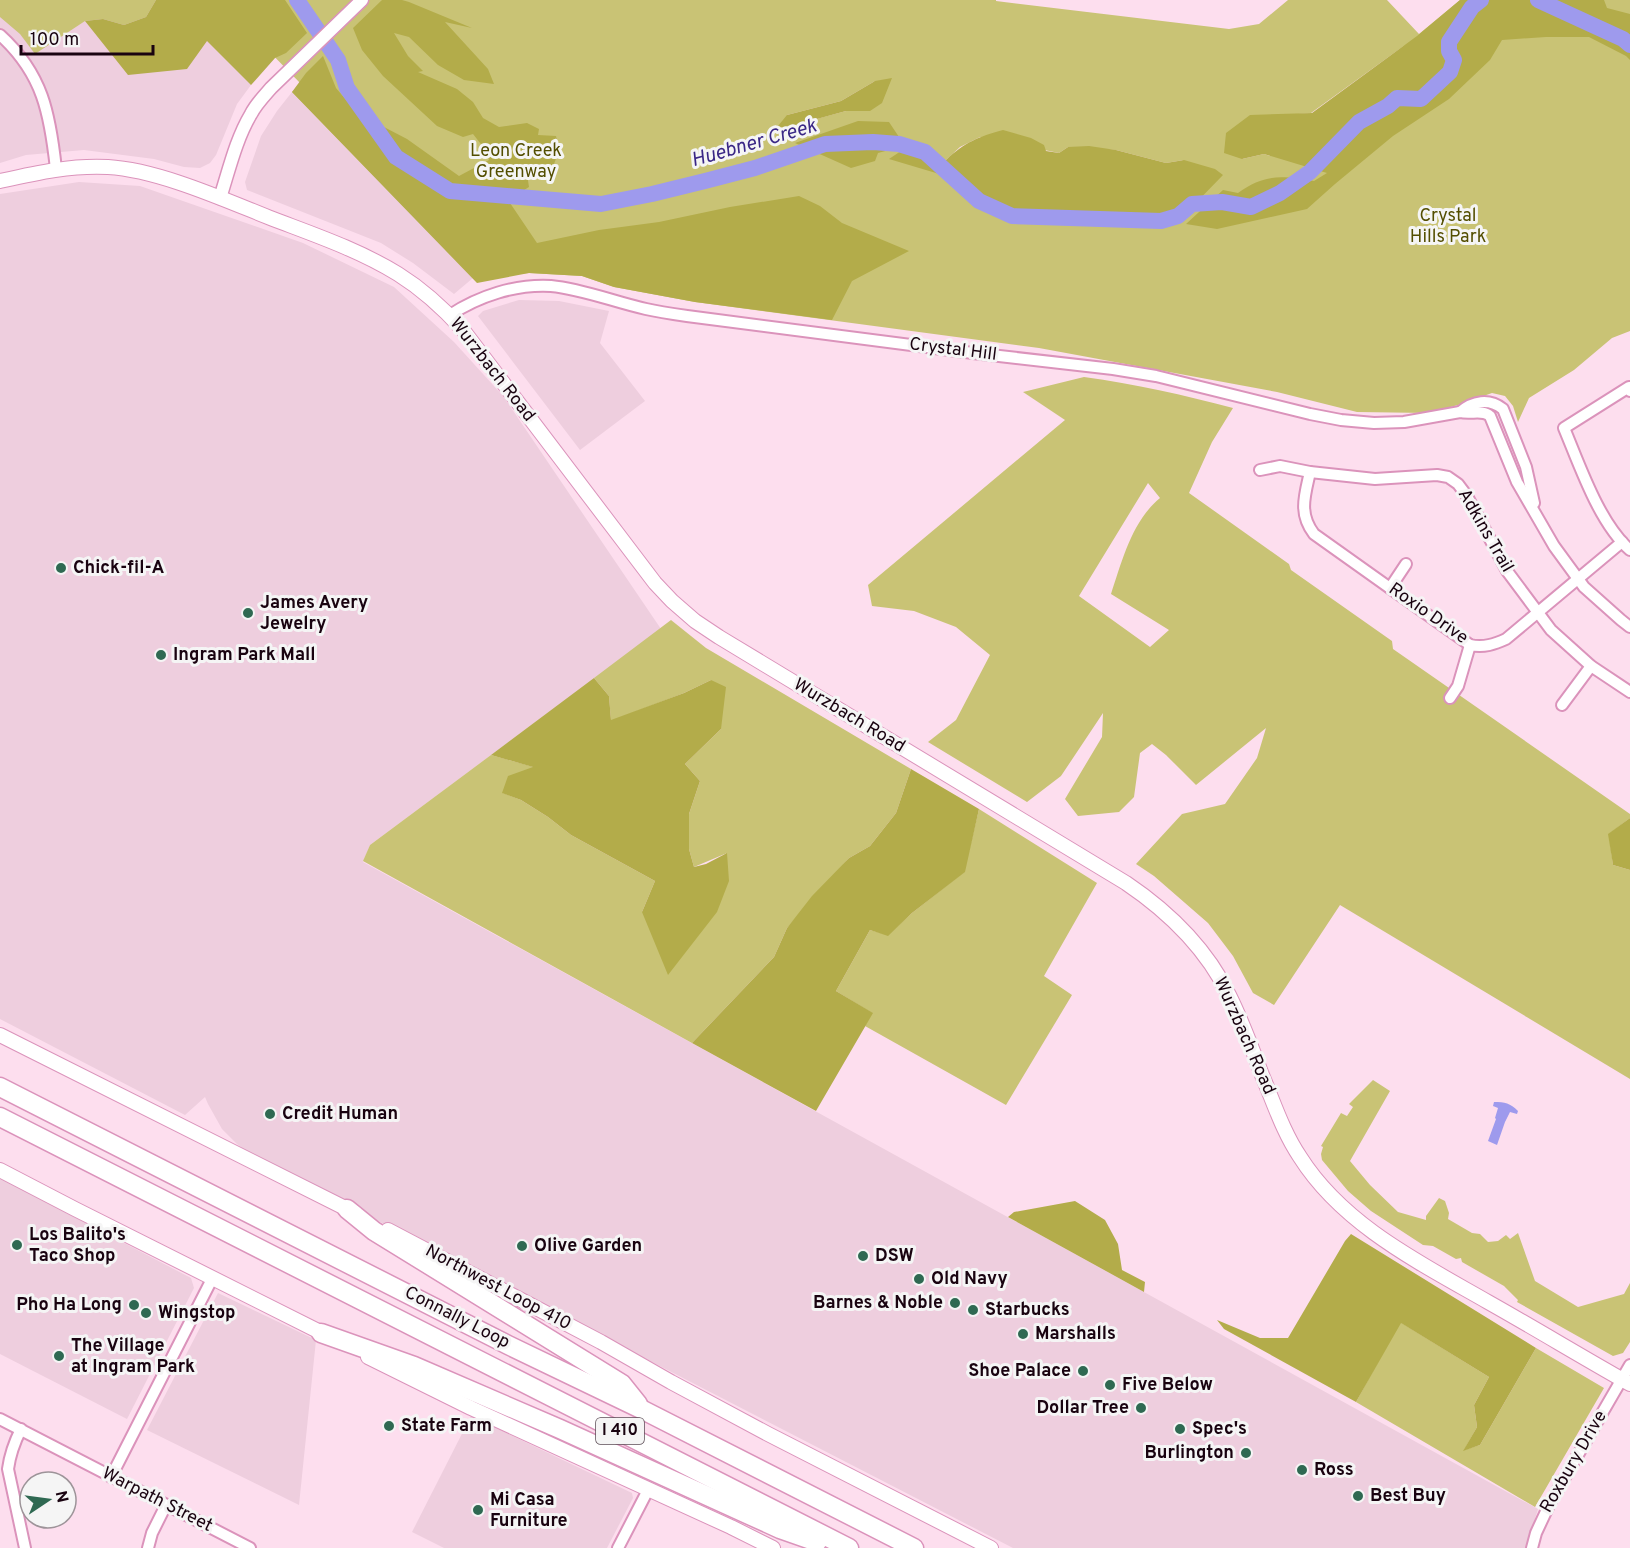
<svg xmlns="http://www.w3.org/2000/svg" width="1630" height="1548" font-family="Overpass,sans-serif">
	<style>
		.built { fill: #eecede }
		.green { fill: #c9c375; fill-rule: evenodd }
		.forest { fill: #b3ac4a }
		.water { fill: #9e9aed }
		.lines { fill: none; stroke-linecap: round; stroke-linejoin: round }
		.river { stroke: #9e9aed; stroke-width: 16 }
		.minor-casing { stroke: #db93bb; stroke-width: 14 }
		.tertiary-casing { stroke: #db93bb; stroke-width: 15 }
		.secondary-casing { stroke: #db93bb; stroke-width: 16 }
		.motorway-casing { stroke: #db93bb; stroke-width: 21 }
		.minor { stroke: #fff; stroke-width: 10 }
		.tertiary { stroke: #fff; stroke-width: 12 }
		.secondary { stroke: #fff; stroke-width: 14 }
		.motorway { stroke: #fff; stroke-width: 18 }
		.poi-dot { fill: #2f6952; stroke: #f5f5f5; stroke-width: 2 }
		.labels { text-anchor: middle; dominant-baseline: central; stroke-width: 6; stroke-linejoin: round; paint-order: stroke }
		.shield { fill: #f5f5f5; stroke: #5b4c55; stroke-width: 1.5 }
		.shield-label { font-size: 16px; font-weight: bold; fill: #190310 }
		.park-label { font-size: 18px; fill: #534e00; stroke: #f5f5f5 }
		.street-label { font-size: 18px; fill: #190310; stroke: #f5f5f5 }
		.poi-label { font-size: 18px; font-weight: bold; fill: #190310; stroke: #f5f5f5; text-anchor: start }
		.water-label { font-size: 20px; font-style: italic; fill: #3a2786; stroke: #f5f5f5 }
	</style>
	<rect width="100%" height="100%" fill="#fddeee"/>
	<!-- built -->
	<g class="built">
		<polygon points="0,0 158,0 275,58 251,85 237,104 216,155 210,163 200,168 184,167 154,159 84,150 26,155 0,163"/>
		<polygon points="292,92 473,278 454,294 413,263 381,243 247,190 245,182 261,136 277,111"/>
		<polygon points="79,182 140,186 303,243 394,287 454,342 503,396 661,629 370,845 363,862 1538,1509 1526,1548 1013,1548 254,1157 237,1144 222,1129 208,1104 205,1097 185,1115 0,1019 0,194"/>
		<polygon points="519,300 559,301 609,311 600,343 645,401 580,450 478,316 483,311"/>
		<polygon points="0,1178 191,1278 194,1288 127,1419 0,1354"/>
		<polygon points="218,1293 316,1340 299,1505 147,1430"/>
		<polygon points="471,1416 632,1493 633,1498 607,1548 444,1548 412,1532"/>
	</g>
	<!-- green -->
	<g class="green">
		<polygon points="0,0 158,0 156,0 146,17 124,25 103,19 85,21 35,54 20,34 0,17"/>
		<path d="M204 0H996V1L1229 29 1259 24 1288 0H1387L1419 34 1460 0H1630V331L1612 338 1574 370 1529 398 1518 422 1513 406 1505 396 1492 393 1458 405 1428 413 1357 412 1277 392 1039 348 695 302 614 287 582 276 529 273 473 278 292 92 301 84 224 5ZM1405 45 1270 156 1264 154 1242 159 1298 114 1311 113ZM875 81 846 111 805 122 787 115 841 101ZM980 137 1059 153 1068 147 1116 150 1166 163 1184 160 1049 218 1018 216 975 195 919 144 946 160 960 147Z"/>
		<path d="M1084 377C1135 384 1184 395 1233 408L1212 442 1189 493 1289 564 1291 570 1392 641 1393 649 1630 814V818L1609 834 1613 865 1630 870V1079L1340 905 1274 1005 1253 993 1233 956 1208 923 1154 876 1136 864 1182 814 1225 804 1257 758 1266 728 1196 785 1166 755 1152 744 1140 753 1134 797 1119 812 1078 816 1065 799 1102 737 1103 713 1061 776 1027 802 928 742 956 720 990 655 956 627 914 611 872 606 868 585 1065 420 1023 392ZM1148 483 1160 498C1132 521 1122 561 1111 594L1169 630 1150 647 1079 596Z"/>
		<polygon points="671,620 706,648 911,769 896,813 870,846 849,858 787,928 774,957 692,1043 363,861 370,845 491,755 534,767 503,793 521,800 548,817 571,835 655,881 642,912 727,853 694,867 689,849 689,814 700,781 685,764 721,729 711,680 684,693 611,721 609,696 594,678"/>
		<polygon points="979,809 1097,883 1044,976 1072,995 1006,1105 865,1026 872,1013 836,991 870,930 888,935 912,913 964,872"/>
		<polygon points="1373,1080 1390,1091 1350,1161 1370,1185 1398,1212 1426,1220 1426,1216 1439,1198 1445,1201 1449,1213 1448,1219 1472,1233 1480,1234 1488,1242 1498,1241 1506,1235 1510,1239 1518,1233 1535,1281 1578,1307 1624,1294 1630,1283 1630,1342 1623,1353 1613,1356 1517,1302 1518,1300 1504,1286 1462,1262 1461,1258 1456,1259 1433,1246 1423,1245 1371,1211 1348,1191 1322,1160 1321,1154 1323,1147 1321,1146 1341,1113 1347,1116 1353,1107 1349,1104"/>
		<polygon points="1400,1322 1489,1377 1474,1405 1477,1427 1464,1450 1480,1445 1536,1348 1604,1388 1535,1507 1356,1402"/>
	</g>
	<!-- forest -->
	<g class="forest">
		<polygon points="156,0 285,0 307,33 286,53 275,58 251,85 207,41 187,69 128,75 85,21 103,19 124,25 146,17"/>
		<polygon points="382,0 402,0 409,2 472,28 445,22 488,69 494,84 464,80 438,65 409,37 394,33 408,56 423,71 418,72 457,89 473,102 483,118 499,127 527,123 539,129 538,135 556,136 559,150 553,167 527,174 529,187 508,200 537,243 599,230 659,222 730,207 799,196 820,206 842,223 909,251 852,281 832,320 695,302 614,287 582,276 529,273 477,283 292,92 306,73 323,56 336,88 364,121 382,126 407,139 459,176 489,160 484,148 473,134 463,137 437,126 383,76 362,50 353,28"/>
		<path d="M1460 0H1604L1607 8 1630 14V60L1626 56 1589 37H1546L1502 40 1490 60 1449 99 1393 136 1335 184 1307 209 1217 229 1186 224 1223 190 1238 193C1266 173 1282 176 1314 181L1327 173 1264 154 1242 159 1224 153 1226 133 1250 115 1312 113 1417 36Z"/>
		<polygon points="892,78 882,103 870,111 846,111 784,128 778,126 787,115 841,101 875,81"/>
		<polygon points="858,121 889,122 901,140 889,150 878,153 875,161 851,168 795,143"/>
		<path d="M1003 130 1031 138 1044 145 1046 151 1059 153 1068 147 1089 146 1116 150 1166 163 1184 160 1215 169 1223 175 1188 211 1168 224 1049 218 1018 216 975 195 946 176 889 159 913 143 919 144 946 160C965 142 978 137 1003 130Z"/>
		<polygon points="594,678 609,696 611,720 684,693 711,680 726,687 721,729 685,764 700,781 689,814 689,849 694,867 706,864 727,853 729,881 717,912 668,975 642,912 655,881 571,835 548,817 521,800 502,793 508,776 533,767 491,755"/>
		<polygon points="911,769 979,809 965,872 912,913 888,936 870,930 836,991 873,1013 816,1111 692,1043 774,957 787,928 812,896 849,858 870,846 896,813"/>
		<polygon points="1630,818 1630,870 1613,865 1608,834"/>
		<polygon points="1075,1201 1105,1220 1118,1244 1122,1270 1145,1282 1144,1292 1008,1217 1014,1212"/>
		<polygon points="1351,1234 1536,1348 1480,1445 1463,1451 1477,1427 1474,1405 1489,1377 1401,1323 1356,1402 1224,1329 1217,1320 1260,1338 1288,1338 1345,1241"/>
	</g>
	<!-- water -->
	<path class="water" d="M1494 1102C1505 1102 1510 1103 1518 1111L1517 1114 1510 1112 1505 1122 1497 1145 1488 1141 1496 1119 1495 1118 1498 1108 1493 1106Z"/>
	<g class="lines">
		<!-- river -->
		<g class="river">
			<polyline points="297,0 338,60 347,88 396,157 450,191 601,204 652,194 705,181 755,168 825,144 873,142 899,144 925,152 979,201 1012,216 1161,221 1178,216 1192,204 1222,202 1251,207 1280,193 1310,172 1359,122 1388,106 1397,98 1421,99 1450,72 1454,60 1449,51 1449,42 1472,7 1481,0"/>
			<polyline points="1538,0 1623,39 1630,45"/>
		</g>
		<defs>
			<g id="minor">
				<path d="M0 35C43 74 50 114 56 169"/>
				<path d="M450 315C479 296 515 284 551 286 583 289 614 302 646 309 659 312 673 314 687 316L973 353 1113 369 1156 376 1310 414 1341 420 1374 423 1404 422 1460 412C1471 415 1482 409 1490 416L1517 482 1554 546 1584 587 1621 620 1630 627"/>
				<path d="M1630 391 1629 387 1564 428C1580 466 1599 523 1630 550"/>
				<path d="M1460 412C1473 401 1489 398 1503 409L1526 467 1534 503"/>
				<polyline points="1260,470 1280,466 1310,472 1375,479 1437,475 1448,477 1458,484 1467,496 1507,571 1551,630 1591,666 1630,692"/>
				<path d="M1310 472C1305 495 1298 513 1314 534L1470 645C1484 648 1495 644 1506 639L1622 542"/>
				<polyline points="1390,588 1406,564"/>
				<polyline points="1450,698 1458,686 1470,645"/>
				<polyline points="1562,705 1591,666"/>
				<polyline points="0,1419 250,1548"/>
				<path d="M21 1429C14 1443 10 1454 8 1469L25 1548"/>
				<polyline points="111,1477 212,1279"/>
				<polyline points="148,1548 152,1533 166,1505"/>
				<polyline points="618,1548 648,1490"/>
				<polyline points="1532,1548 1536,1533 1550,1503 1630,1365"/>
			</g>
			<path id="tertiary" d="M220 198C229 170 236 139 251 114 256 104 264 96 271 88L362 0"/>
			<g id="secondary">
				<path d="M0 181C36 173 71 165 108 167 159 170 225 200 273 219 315 235 359 250 398 274 422 289 444 309 463 330L655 583 672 601 695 621 719 637 1126 883C1169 912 1206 948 1229 995 1242 1021 1252 1048 1262 1075 1274 1103 1283 1132 1300 1157 1343 1225 1420 1263 1488 1302 1536 1329 1582 1357 1630 1384"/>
				<polyline points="0,1035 355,1213"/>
				<polyline points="0,1170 75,1209 330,1337"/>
				<polyline points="388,1230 601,1342 671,1382 768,1434 991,1548"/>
				<polyline points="368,1357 471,1408 731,1527 773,1548"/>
			</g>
			<g id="motorway">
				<polyline points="0,1087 508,1345 643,1410 914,1548"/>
				<polyline points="0,1117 849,1548"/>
				<polyline points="347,1209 374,1231 622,1384 638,1404"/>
				<polyline points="321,1333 414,1366 560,1429 780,1529 817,1542"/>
			</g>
		</defs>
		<!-- minor casing -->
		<use href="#minor" class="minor-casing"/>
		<!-- tertiary casing -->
		<use href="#tertiary" class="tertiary-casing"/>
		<!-- secondary casing -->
		<use href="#secondary" class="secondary-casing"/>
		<!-- motorway casing -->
		<use href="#motorway" class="motorway-casing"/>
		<!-- minor -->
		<use href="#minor" class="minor"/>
		<!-- tertiary -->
		<use href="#tertiary" class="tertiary"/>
		<!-- secondary -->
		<use href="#secondary" class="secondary"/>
		<!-- motorway -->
		<use href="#motorway" class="motorway"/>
	</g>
	<!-- markers -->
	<g class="poi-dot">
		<circle cx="61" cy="568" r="6"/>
		<circle cx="248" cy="613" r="6"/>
		<circle cx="161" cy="655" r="6"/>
		<circle cx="270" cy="1114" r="6"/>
		<circle cx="17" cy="1245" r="6"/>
		<circle cx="522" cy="1246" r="6"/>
		<circle cx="863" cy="1256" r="6"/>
		<circle cx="919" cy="1279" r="6"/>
		<circle cx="955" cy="1303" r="6"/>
		<circle cx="134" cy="1305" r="6"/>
		<circle cx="973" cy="1310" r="6"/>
		<circle cx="146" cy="1313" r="6"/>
		<circle cx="1023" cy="1334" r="6"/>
		<circle cx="59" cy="1356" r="6"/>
		<circle cx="1083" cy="1371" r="6"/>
		<circle cx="1110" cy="1385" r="6"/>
		<circle cx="1141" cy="1408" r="6"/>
		<circle cx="389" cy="1426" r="6"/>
		<circle cx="1180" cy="1429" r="6"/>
		<circle cx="1246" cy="1453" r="6"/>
		<circle cx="1302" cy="1470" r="6"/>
		<circle cx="1358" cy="1496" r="6"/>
		<circle cx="478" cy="1510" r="6"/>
	</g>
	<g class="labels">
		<!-- shield labels -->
		<rect class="shield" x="596" y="1418" width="48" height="26" rx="4.5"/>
		<g class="shield-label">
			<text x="620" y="1431">I 410</text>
		</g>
		<!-- park labels -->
		<g class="park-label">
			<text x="516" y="151">Leon Creek<tspan x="516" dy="21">Greenway</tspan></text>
			<text x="1448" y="216">Crystal<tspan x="1448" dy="21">Hills Park</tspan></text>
		</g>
		<!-- street labels -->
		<g class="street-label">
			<text transform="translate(953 350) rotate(7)">Crystal Hill</text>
			<text transform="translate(492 370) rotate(52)">Wurzbach Road</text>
			<text transform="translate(1485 531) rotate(60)">Adkins Trail</text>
			<text transform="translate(1428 614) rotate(35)">Roxio Drive</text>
			<text transform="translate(849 716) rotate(31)">Wurzbach Road</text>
			<text transform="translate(1244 1036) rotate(66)">Wurzbach Road</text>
			<text transform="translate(498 1288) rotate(28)">Northwest Loop 410</text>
			<text transform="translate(457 1318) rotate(27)">Connally Loop</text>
			<text transform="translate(1574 1462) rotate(-60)">Roxbury Drive</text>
			<text transform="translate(157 1500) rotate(27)">Warpath Street</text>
		</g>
		<!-- poi labels -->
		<g class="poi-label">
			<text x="73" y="568">Chick-fil-A</text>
			<text x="260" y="603">James Avery<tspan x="260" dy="21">Jewelry</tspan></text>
			<text x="173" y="655">Ingram Park Mall</text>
			<text x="282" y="1114">Credit Human</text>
			<text x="29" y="1235">Los Balito's<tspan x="29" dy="21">Taco Shop</tspan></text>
			<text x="534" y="1246">Olive Garden</text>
			<text x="875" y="1256">DSW</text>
			<text x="931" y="1279">Old Navy</text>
			<text x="943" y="1303" text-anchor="end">Barnes &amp; Noble</text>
			<text x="122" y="1305" text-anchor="end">Pho Ha Long</text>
			<text x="985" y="1310">Starbucks</text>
			<text x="158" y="1313">Wingstop</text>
			<text x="1035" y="1334">Marshalls</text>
			<text x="71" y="1346">The Village<tspan x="71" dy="21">at Ingram Park</tspan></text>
			<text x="1071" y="1371" text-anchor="end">Shoe Palace</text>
			<text x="1122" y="1385">Five Below</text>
			<text x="1129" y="1408" text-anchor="end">Dollar Tree</text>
			<text x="401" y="1426">State Farm</text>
			<text x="1192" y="1429">Spec's</text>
			<text x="1234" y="1453" text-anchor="end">Burlington</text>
			<text x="1314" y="1470">Ross</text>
			<text x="1370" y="1496">Best Buy</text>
			<text x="490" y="1500">Mi Casa<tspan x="490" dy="21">Furniture</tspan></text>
		</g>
		<!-- water labels -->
		<g class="water-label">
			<text transform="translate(754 144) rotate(-16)">Huebner Creek</text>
		</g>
	</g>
	<!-- north arrow -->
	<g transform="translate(48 1500) rotate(77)"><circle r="28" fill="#f5f5f5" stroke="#9d9499" stroke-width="1.5"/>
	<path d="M0-4.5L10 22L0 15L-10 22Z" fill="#2f6952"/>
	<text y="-9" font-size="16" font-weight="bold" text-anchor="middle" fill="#190310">N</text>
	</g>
	<!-- scale -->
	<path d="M21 45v9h132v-9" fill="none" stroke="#190310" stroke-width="3"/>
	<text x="30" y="45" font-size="18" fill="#190310" stroke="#f5f5f5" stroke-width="4.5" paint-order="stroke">100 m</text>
</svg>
